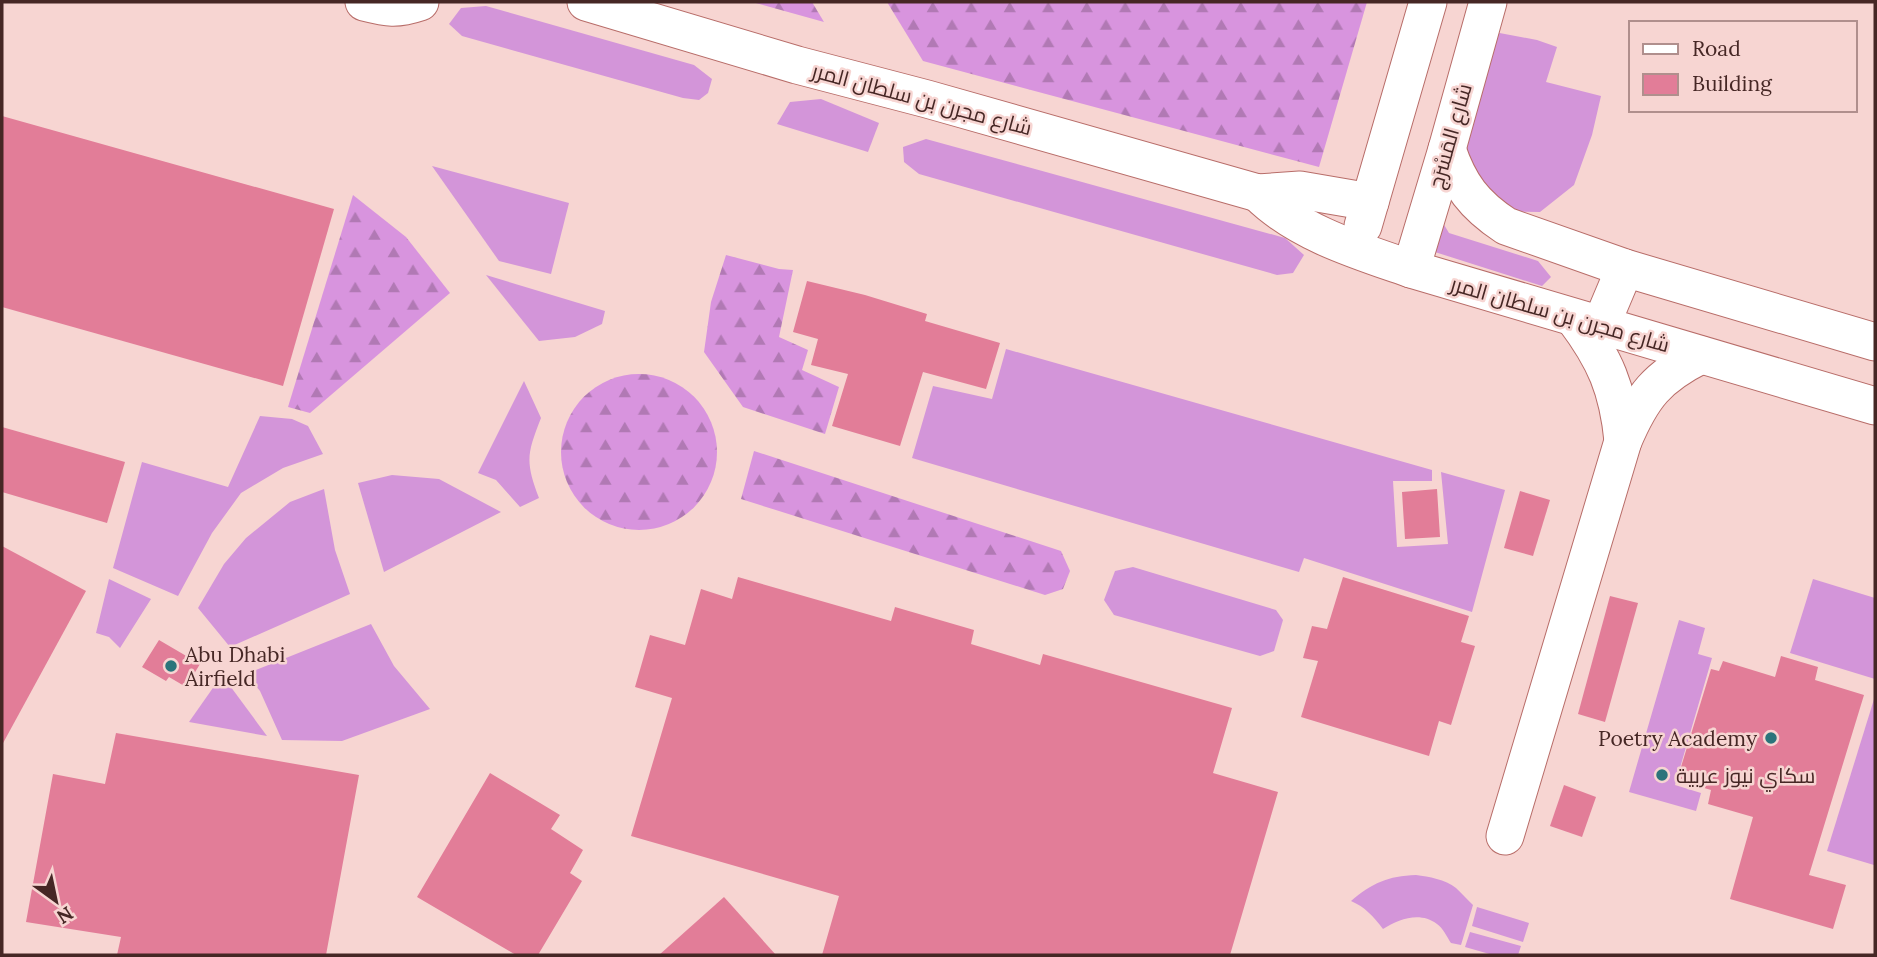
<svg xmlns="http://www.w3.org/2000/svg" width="1877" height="957" font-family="Lora,Cairo,serif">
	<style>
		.grass { fill: #d395d9 }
		.forest { fill: url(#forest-firs) }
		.building { fill: #e27d98 }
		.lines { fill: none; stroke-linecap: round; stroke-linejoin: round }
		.street-casing { stroke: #b86d69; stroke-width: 39 }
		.street { stroke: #fff; stroke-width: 37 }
		.poi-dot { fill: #2b747b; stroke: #f7d5d2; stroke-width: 2.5 }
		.labels { text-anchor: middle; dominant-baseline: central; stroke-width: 5; stroke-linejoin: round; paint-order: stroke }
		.street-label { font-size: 21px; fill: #462725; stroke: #f7d5d2 }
		.poi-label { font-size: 21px; fill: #462725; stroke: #f7d5d2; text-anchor: start }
	</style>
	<defs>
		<pattern id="forest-firs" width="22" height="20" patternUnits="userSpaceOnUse" patternTransform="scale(1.75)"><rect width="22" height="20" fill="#d894de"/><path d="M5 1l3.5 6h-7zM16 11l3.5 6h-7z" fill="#b179b4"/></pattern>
	</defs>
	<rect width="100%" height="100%" fill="#f7d5d2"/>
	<!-- grass -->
	<g class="grass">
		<polygon points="486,6 694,65 712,79 708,93 699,100 683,98 462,36 449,24 461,8"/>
		<polygon points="1489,31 1537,40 1557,47 1546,82 1601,96 1592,135 1574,185 1540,212 1485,211 1448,173"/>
		<polygon points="821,99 879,123 868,152 777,124 790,102"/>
		<polygon points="926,139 1285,238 1304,255 1293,273 1277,275 919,174 904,162 903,147"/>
		<polygon points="432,166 569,203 551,274 499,261"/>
		<polygon points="1443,223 1449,233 1538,261 1551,277 1542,286 1416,246"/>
		<polygon points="486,275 605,311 602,324 575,337 539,341"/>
		<polygon points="1006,349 1432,470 1432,481 1393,481 1397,547 1448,544 1441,472 1505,490 1472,612 1304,558 1299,572 912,458 933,386 992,399"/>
		<path d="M524 381 541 418C527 454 525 461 539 498L520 507 496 480 478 473Z"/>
		<polygon points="260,416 292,419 308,426 323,454 283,468 241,493 212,533 178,596 113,568 142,462 228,487"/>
		<polygon points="392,475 439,479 501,512 384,572 358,483"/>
		<polygon points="324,489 335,550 350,594 230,647 198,608 224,564 246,538 290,502"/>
		<polygon points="1133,567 1276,610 1283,620 1274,651 1260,656 1114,615 1104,600 1115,571"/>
		<polygon points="109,579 151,599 120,648 109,637 96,633"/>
		<polygon points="1813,579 1875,598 1875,679 1790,653"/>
		<polygon points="1679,620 1705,628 1698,654 1712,658 1675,785 1701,793 1696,811 1629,792"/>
		<polygon points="371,624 394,666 430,709 342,741 282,740 260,691 246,674"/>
		<polygon points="222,675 267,736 189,722"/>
		<polygon points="1875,696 1875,861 1874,865 1827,851"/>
		<path d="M1416 875C1429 877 1445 879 1456 888 1462 894 1467 899 1473 905L1461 945 1451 943C1447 937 1443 928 1437 924 1420 911 1399 919 1383 929 1373 916 1365 907 1351 901 1372 883 1388 876 1416 875Z"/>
		<polygon points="1477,907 1529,923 1523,942 1472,926"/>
		<polygon points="1470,932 1521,946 1518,955 1493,955 1465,947"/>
	</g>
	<!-- forest -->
	<g class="forest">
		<polygon points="752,2 812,2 824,22"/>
		<polygon points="887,2 1367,2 1319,167 923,61"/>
		<polygon points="353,195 406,237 450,293 310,413 288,407"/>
		<polygon points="726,255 779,269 793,270 779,337 808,350 802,370 839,387 825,434 743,407 704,352 711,302"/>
		<circle cx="639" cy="452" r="78"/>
		<polygon points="754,451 1061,551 1070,571 1063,589 1045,595 741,499"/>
	</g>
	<!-- building -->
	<g class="building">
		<polygon points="2,116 334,209 283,386 2,307"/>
		<polygon points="807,281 865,295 927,314 925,321 1000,343 986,389 923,372 900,446 832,426 848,374 811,365 818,339 793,332"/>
		<polygon points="2,427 125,462 107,523 2,492"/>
		<polygon points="1437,489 1440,537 1405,539 1402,492"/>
		<polygon points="1520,491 1550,500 1533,556 1504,548"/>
		<polygon points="2,546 86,591 2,745"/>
		<polygon points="738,577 891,621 895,607 974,630 971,644 1040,665 1043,654 1232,708 1213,773 1278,792 1230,955 822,955 839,896 631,836 672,698 635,687 650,635 685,645 701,589 732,599"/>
		<polygon points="1343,577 1469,616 1461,642 1475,646 1451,725 1439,721 1429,756 1301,717 1318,661 1303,658 1312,626 1327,629"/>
		<polygon points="1610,596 1638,603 1605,722 1578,714"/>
		<polygon points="159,640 200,664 186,687 169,677 166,681 142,667"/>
		<polygon points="1781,656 1818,667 1815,680 1864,695 1809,875 1846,885 1833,929 1730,899 1753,817 1708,804 1711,790 1677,780 1711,669 1719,671 1723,661 1775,677"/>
		<polygon points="116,733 359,775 326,955 117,955 121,937 26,922 53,774 105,784"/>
		<polygon points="490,773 560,815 551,829 583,850 570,873 582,881 538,955 516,955 417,897"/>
		<polygon points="1564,785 1596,797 1582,837 1550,826"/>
		<polygon points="724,897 776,955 659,955"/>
	</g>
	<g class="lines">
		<defs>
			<g id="street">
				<path d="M364 2C388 8 396 10 420 2"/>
				<polyline points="586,2 797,65 927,99 1258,193 1300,190 1370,202"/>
				<path d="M1447 149C1459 185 1474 205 1506 226L1625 268 1875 342"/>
				<path d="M1258 193C1298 233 1359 251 1411 269L1875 406"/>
				<polyline points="1363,226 1428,2"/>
				<polyline points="1411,269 1447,149 1488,2"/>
				<path d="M1574 318C1605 359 1618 389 1623 441"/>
				<polyline points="1601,325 1625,268"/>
				<path d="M1505 836 1623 441C1642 396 1657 377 1701 355"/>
			</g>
		</defs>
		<!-- street casing -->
		<use href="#street" class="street-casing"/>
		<!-- street -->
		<use href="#street" class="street"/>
	</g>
	<!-- markers -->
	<g class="poi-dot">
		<circle cx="171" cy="666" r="7"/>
		<circle cx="1771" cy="738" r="7"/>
		<circle cx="1662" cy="775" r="7"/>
	</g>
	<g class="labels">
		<!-- street labels -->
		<g class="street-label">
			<text transform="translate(922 99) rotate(15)">شارع مجرن بن سلطان المرر</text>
			<text transform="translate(1450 136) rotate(-74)">شارع المَسْرَج</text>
			<text transform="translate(1560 314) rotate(16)">شارع مجرن بن سلطان المرر</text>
		</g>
		<!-- poi labels -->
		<g class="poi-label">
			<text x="185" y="654">Abu Dhabi<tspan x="185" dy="24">Airfield</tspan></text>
			<text x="1757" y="738" text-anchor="end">Poetry Academy</text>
			<text x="1676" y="775">سكاي نيوز عربية</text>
		</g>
	</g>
	<!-- border -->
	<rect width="1877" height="957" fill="none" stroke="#462725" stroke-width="7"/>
	<!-- legend -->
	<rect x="1629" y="21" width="228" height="91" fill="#f7d5d2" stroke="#b08f8d" stroke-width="2"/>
	<rect x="1643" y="44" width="35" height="10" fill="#ffffff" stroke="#b08f8d" stroke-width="2"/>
	<text x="1692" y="56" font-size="21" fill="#462725">Road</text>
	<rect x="1643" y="74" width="35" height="21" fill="#e27d98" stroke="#b08f8d" stroke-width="2"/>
	<text x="1692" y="91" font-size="21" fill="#462725">Building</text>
	<!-- north arrow -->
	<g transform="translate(56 901) rotate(147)" stroke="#f7d5d2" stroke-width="5" paint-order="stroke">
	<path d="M0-5L12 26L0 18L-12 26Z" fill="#462725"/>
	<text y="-10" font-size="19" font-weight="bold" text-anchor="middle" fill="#462725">N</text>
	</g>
</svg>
